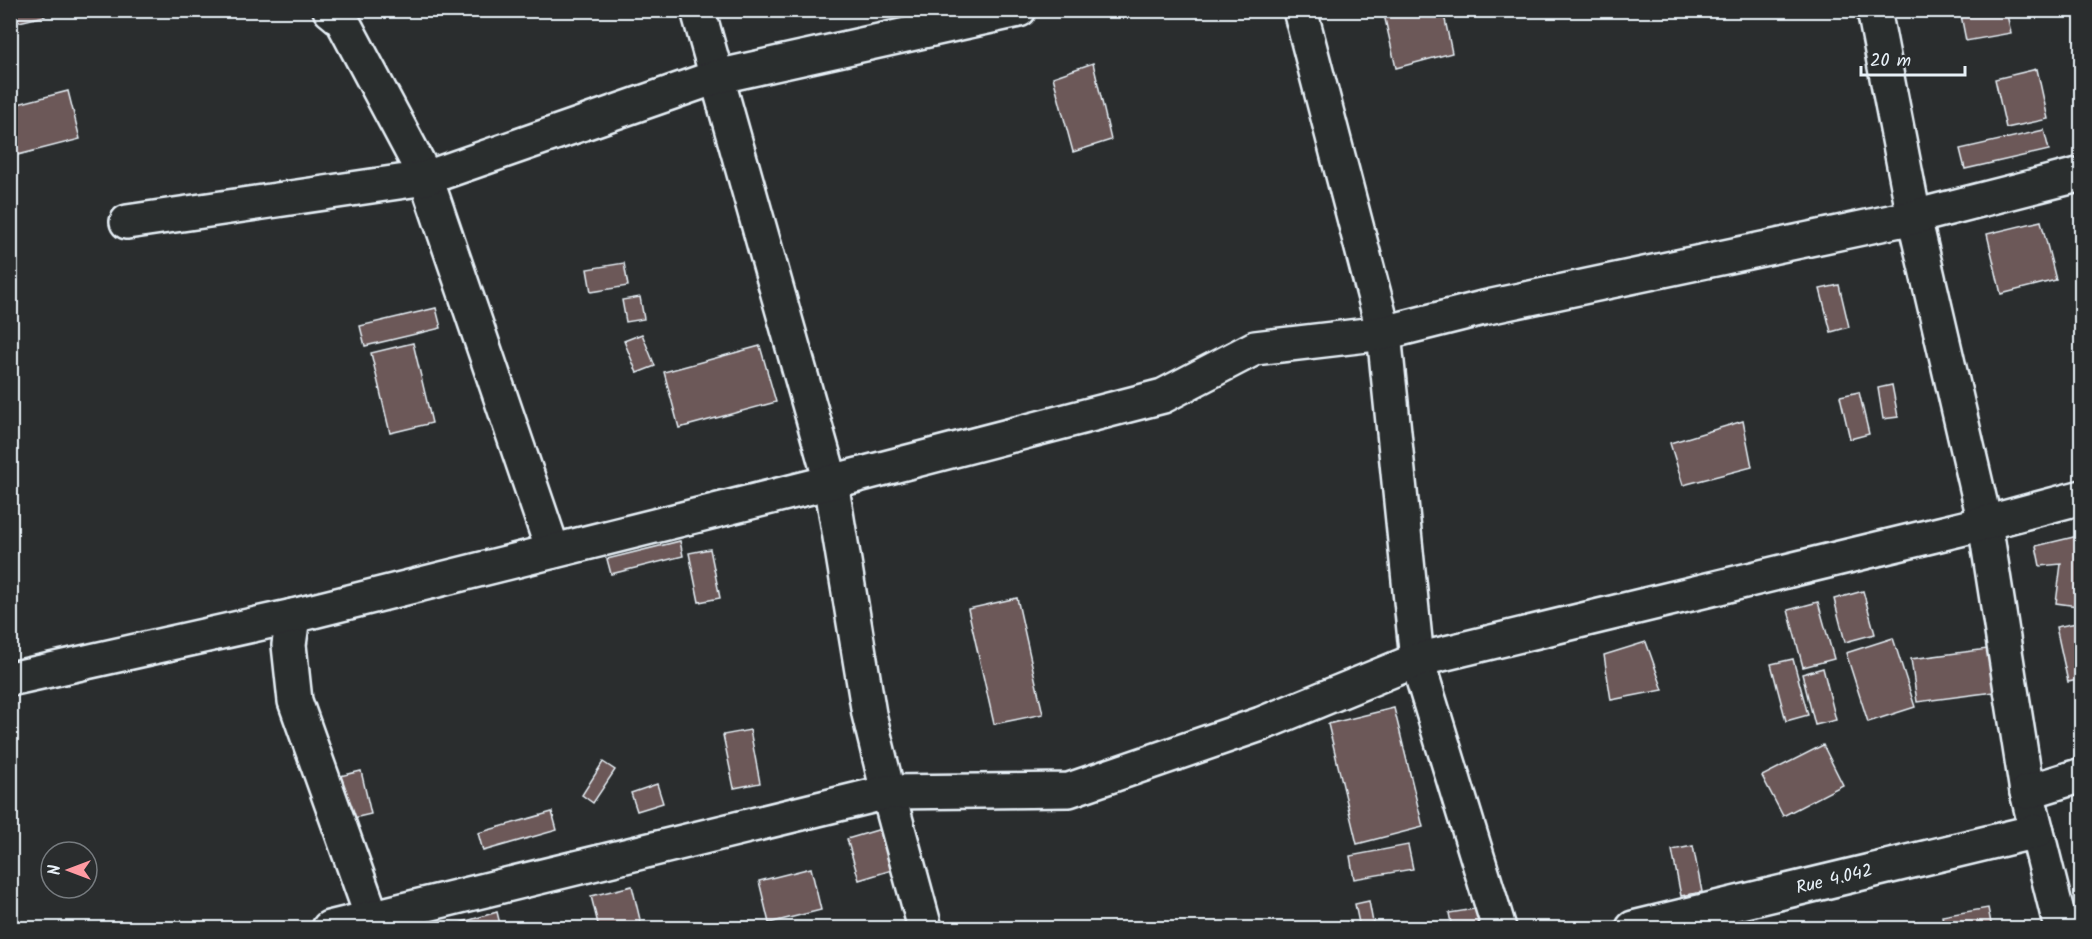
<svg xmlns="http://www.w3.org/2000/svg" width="2092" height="939" font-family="Kalam,sans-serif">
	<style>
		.building { fill: #6c5958; stroke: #e8f1f8; stroke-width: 1.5 }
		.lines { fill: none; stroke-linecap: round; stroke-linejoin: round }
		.minor-casing { stroke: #e8f1f8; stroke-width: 38 }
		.minor { stroke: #2a2d2e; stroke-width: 33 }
		.labels { text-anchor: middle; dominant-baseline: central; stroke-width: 4.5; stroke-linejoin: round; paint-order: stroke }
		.street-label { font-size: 18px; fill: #e8f1f8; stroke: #2a2d2e }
	</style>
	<rect width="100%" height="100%" fill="#2a2d2e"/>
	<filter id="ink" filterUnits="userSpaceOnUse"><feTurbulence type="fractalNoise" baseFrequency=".0167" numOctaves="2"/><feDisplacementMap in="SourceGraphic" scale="12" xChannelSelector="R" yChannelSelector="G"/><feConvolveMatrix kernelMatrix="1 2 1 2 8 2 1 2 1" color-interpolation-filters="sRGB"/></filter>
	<g filter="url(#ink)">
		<!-- building -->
		<g class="building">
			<polygon points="10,10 44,10 45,16 10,24"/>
			<polygon points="1383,10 1443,10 1452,53 1396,68"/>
			<polygon points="1960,10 2006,10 2011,33 1966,41"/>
			<polygon points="1093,63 1111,140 1073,152 1053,77"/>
			<polygon points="2037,69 2048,119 2006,128 1995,79"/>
			<polygon points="68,91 80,139 10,157 10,106"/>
			<polygon points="2044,130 2049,150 1965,169 1960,149"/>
			<polygon points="2041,221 2056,280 2001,294 1987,234"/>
			<polygon points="624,263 628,286 591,292 587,269"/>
			<polygon points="1839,285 1849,327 1831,332 1820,289"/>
			<polygon points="640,297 644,319 626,322 622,300"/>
			<polygon points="436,308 441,328 365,346 360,326"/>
			<polygon points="642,334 655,366 637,373 624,341"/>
			<polygon points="413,343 432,423 390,433 371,353"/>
			<polygon points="760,346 776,402 679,428 664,372"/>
			<polygon points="1892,385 1898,417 1883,419 1878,388"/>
			<polygon points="1859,392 1869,434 1850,439 1840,396"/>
			<polygon points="1743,421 1752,467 1683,485 1670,443"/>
			<polygon points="2082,535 2082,590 2077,606 2056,603 2061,564 2040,566 2036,546"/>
			<polygon points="680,541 683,556 611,574 607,559"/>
			<polygon points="710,549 720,598 699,602 689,553"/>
			<polygon points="1863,591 1875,634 1845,642 1834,599"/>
			<polygon points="1017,598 1043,714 994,724 968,609"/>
			<polygon points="1818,602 1834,659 1803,667 1788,610"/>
			<polygon points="2082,622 2082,679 2068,682 2056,627"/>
			<polygon points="1893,638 1915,707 1868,722 1846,653"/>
			<polygon points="1646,642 1663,690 1611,700 1604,655"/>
			<polygon points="1995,648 2001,691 1917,702 1911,659"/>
			<polygon points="1793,659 1808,715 1786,721 1771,664"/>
			<polygon points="1823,668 1836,720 1815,725 1802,674"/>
			<polygon points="1394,708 1423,827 1357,844 1328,724"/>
			<polygon points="750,730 760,783 734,788 723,735"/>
			<polygon points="1823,745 1843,785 1783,816 1762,776"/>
			<polygon points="603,762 615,770 593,803 582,795"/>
			<polygon points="361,771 371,814 349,819 340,776"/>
			<polygon points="657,784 663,803 637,811 631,793"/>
			<polygon points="552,812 557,830 483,851 478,833"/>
			<polygon points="881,829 892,870 859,880 847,839"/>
			<polygon points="1408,845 1413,869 1354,879 1350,856"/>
			<polygon points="1693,846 1702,892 1681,896 1672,850"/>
			<polygon points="811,868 821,910 769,923 759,881"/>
			<polygon points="632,886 642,928 599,928 591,896"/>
			<polygon points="1369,901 1374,928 1360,928 1355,904"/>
			<polygon points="1487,907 1490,928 1452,928 1449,913"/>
			<polygon points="1988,908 1992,928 1944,928 1942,916"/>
			<polygon points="497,912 501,928 454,928 453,925"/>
		</g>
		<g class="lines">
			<defs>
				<g id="minor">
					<polyline points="330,10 342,20 426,178 553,551"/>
					<polyline points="698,10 831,482 869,714 888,792 925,928"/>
					<polyline points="1300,10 1384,333 1417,660 1499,928"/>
					<polyline points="1874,10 1914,217 1985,523 2027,792 2061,928"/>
					<polyline points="127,222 426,178 716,77 1019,10"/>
					<polyline points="293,616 289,645 295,701 372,917 367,928"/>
					<polyline points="10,679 293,616 831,482 1163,396 1255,348 1384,333 1483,308 1914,217 2082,174"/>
					<polyline points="2027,792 2082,775"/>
					<polyline points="329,928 888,792 1069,790 1261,724 1417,660 1985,523 2082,497"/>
					<path id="s1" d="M1633 928 2037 831"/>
				</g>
			</defs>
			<!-- minor casing -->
			<use href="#minor" class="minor-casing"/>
			<!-- minor -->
			<use href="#minor" class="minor"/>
		</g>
	</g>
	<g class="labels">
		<!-- street labels -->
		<g class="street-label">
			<text stroke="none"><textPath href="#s1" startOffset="207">Rue 4.042</textPath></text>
		</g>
	</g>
	<!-- margin -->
	<rect width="2092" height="939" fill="none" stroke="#2a2d2e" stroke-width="36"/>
	<rect x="18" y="18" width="2056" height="903" fill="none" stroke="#e8f1f8" stroke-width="2" filter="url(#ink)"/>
	<!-- north arrow -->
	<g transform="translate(69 870) rotate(270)"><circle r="28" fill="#2a2d2e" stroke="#767b7f" stroke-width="1.5"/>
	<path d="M0-4.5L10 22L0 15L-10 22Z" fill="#ff9aa2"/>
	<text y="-9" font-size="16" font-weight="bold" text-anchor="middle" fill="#e8f1f8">N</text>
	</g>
	<!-- scale -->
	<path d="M1861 66v9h104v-9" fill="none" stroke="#e8f1f8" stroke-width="3"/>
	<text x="1870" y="66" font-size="18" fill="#e8f1f8" stroke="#2a2d2e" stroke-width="4.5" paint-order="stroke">20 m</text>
</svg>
